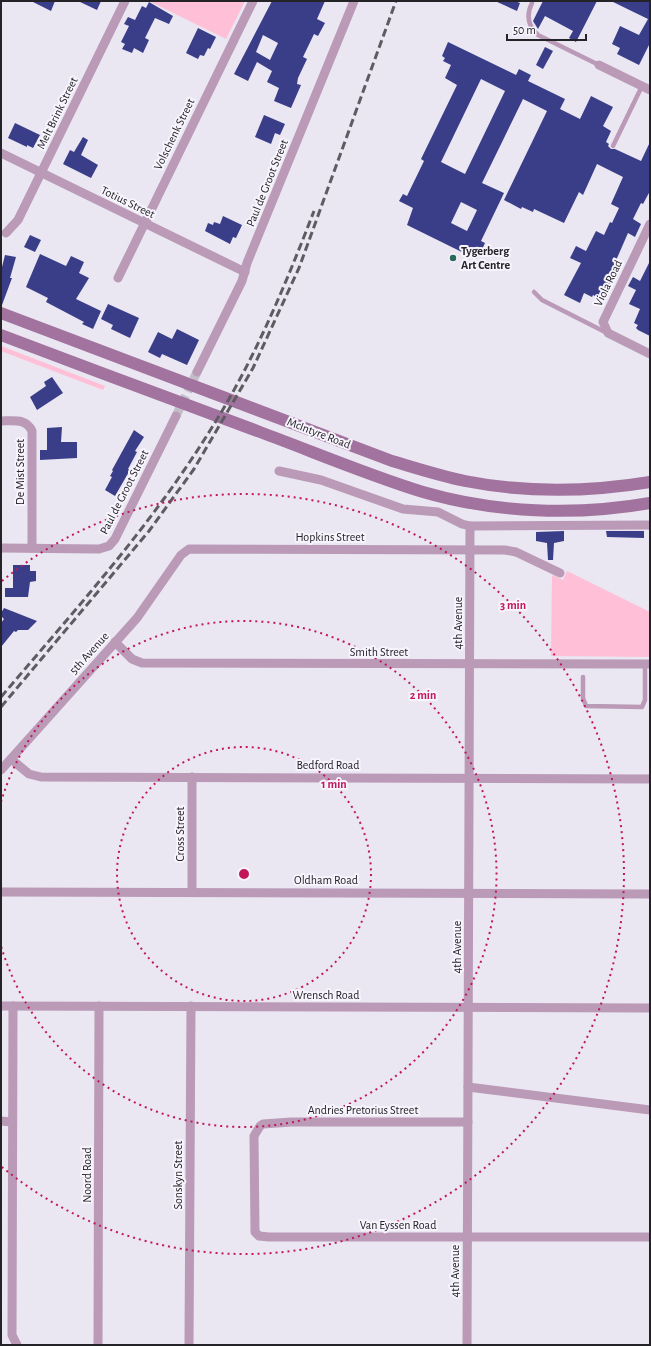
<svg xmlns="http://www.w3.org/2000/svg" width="651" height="1346" font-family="'Alegreya Sans',sans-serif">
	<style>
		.green { fill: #ffbfd7 }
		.building { fill: #3a3e89; fill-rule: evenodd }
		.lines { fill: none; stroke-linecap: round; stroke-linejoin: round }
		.street-tunnel { stroke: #c2bfc9; stroke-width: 9; stroke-dasharray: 9 4.5; stroke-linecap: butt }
		.lane { stroke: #ba9ab7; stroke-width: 4.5 }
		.street { stroke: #ba9ab7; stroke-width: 9 }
		.secondary { stroke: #a2739e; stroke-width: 12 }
		.rail { stroke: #5e5c62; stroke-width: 3; stroke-dasharray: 8 4; stroke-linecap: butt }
		.ring { fill: none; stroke: #c2185b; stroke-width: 2; stroke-dasharray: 2 4 }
		.poi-dot { fill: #2a6a59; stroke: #f7f4fd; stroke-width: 1.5 }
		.labels { text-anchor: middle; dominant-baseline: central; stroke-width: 4; stroke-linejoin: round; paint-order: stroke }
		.street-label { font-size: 12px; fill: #242327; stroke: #f7f4fd }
		.poi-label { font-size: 12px; font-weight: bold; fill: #242327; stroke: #f7f4fd; text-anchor: start }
		.centre { fill: #c2185b; stroke: #f7f4fd; stroke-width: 2 }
		.ring-label { font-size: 12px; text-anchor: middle; font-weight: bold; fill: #c2185b; stroke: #f7f4fd; stroke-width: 4; stroke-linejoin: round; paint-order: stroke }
	</style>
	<rect width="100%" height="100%" fill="#eae6f2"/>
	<!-- green -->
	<g class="green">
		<polygon points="149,1 245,1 226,39"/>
		<polygon points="1,346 105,386 103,390 1,351"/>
		<polygon points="567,571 650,612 650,657 551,656 552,577 553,575 563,580"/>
	</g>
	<!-- building -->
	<g class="building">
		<polygon points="31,1 55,1 51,11"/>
		<polygon points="78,1 101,1 97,10"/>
		<path d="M272 1H325L317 19 325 23 318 36 314 34 303 57 307 59 298 78 297 84 301 85 291 108 274 101 279 88 267 82 272 71 257 62 248 81 234 74ZM263 35 278 43 270 60 256 52Z"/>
		<polygon points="495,1 515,1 520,3 517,11"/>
		<polygon points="543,1 597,1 576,42 569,38 573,31 545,16 538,29 533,21"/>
		<polygon points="611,1 650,1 650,43 639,65 617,54 620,48 612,44 620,26 639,35 648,19"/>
		<polygon points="149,2 173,16 169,24 155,18 145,38 149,40 143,53 134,48 132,53 122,49 125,44 121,42 129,26 124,24 128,17 135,20 142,6 146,8"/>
		<polygon points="198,28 216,37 210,49 208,48 204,56 200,55 198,59 186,53"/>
		<path d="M448 42 516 75 519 69 531 75 528 81 565 99 560 109 580 119 591 96 613 107 603 126 611 131 606 142 609 144 608 146 611 149H615L641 161 650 142V191L643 204 641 203 633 219 641 224 635 237 628 233 614 265 619 267 603 300 593 295 592 297 584 293 580 303 564 295 581 263 570 258 576 246 586 251 596 231 604 235 610 222 612 223 619 208 611 204 623 177 597 164 583 195 579 192 564 223 534 209 533 212 522 207 521 209 504 200 547 111 523 99 482 183 504 193 481 241 485 243 479 256 476 259 407 225 413 208 399 201 403 194 407 196 424 161 421 159 457 85 445 78 451 65 443 61 445 58 442 56ZM481 79 505 91 465 174 441 162ZM461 202 477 210 467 231 451 223Z"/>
		<polygon points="545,47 553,51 543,69 536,65"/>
		<polygon points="264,115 285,124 280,135 275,133 271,144 255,137"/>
		<polygon points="15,123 40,135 33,148 27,145 27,147 8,138"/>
		<polygon points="83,137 88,140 81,155 98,165 91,178 63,164 70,150 74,152"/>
		<polygon points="223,216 242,225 236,238 233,237 230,244 205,231 208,223 213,225 214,222 220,224"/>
		<polygon points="30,235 41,240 35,252 24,247"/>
		<polygon points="40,254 66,266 71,256 84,262 79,273 89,278 76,299 101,311 93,329 82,324 84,322 46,302 48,298 26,287"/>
		<polygon points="5,255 16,257 10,278 12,278 2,305 1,271"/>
		<polygon points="650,261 650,336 638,330 636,328 638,325 634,323 640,309 629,304 636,290 628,286 633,277 640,281"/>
		<polygon points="108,304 139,318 130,338 111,329 113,325 101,319"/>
		<polygon points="177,329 199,340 187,365 162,354 160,358 148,352 158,332 172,339"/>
		<polygon points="52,377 63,393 37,410 30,397 46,386 44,382"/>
		<polygon points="62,427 61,442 77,442 77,458 40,460 40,450 47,450 47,428"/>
		<polygon points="134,430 144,437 135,451 137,452 128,469 130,470 115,496 105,490 112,477 110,476 113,471 112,470"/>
		<polygon points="564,531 564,541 554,543 553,560 548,560 547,543 536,541 536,532"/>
		<polygon points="606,531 644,531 644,538 607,537"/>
		<polygon points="13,565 30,565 30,571 36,571 36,581 30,582 28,597 5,597 5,588 13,588"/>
		<polygon points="4,608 37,621 28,630 18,630 16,632 14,631 1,647 1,623 4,619 1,616 1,613"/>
	</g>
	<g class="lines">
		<!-- street-tunnel -->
		<polyline class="street-tunnel" points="176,416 197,372"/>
		<!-- lane -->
		<g class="lane">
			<path d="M532 3C526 15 528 26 538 35L599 65"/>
			<polyline points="613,146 642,86"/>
			<polyline points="534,292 542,300 607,333"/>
			<polyline points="583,677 583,698 586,706 642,707 645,700 645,664"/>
		</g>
		<!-- street -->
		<g class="street">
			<polyline points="599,65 650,90"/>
			<polyline points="1,153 245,272"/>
			<polyline points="650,224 603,322 608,333 650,354"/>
			<polyline points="6,233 18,220 125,1"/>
			<polyline points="118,278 253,1"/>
			<polyline points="197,372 242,281 247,263 354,1"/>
			<path d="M1 421C13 421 26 418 32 431V548"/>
			<polyline points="279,471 321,480 403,509 438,512 462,524 470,526 467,1345"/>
			<polyline points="470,526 650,525"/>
			<polyline points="1,548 99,549 109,546 115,539 176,416"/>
			<polyline points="115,642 132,659 142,663 650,664"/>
			<polyline points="11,759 29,774 41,777 650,779"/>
			<polyline points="1,770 137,618 181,555 189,549 505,550 516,552 560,573"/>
			<polyline points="192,777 192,891"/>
			<polyline points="1,892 650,894"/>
			<polyline points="1,1006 650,1008"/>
			<polyline points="13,1006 12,1335 17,1345"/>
			<polyline points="468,1087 650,1110"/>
			<polyline points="1,1121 11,1122"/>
			<polyline points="468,1122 291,1122 263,1124 260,1126 254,1136 255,1232 259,1236 269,1237 650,1237"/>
			<polyline points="98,1345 99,1006"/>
			<polyline points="189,1345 191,1006"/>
		</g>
		<!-- secondary -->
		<g class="secondary">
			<path d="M1 313 392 461C416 468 441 476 465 481 526 493 589 492 650 482"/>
			<path d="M1 335C87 368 174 400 260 432 314 452 368 475 423 492 495 513 576 516 650 503"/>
		</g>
		<!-- rail -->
		<g class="rail">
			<path d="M1 697C75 610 151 526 211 429 254 361 285 286 314 211"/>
			<polyline points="1,707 149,531 194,469 253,368 299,268 396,1"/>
		</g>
	</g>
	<!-- distance rings -->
	<g class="ring">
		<circle cx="244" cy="874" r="127"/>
		<path d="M1 802A253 253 0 1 1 1 946"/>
		<path d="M2 581A380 380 0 1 1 2 1167"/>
	</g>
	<!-- markers -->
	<circle class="poi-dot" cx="453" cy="258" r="4"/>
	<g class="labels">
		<!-- street labels -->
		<g class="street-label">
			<text transform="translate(57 113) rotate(-64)">Melt Brink Street</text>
			<text transform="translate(174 134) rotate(-64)">Volschenk Street</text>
			<text transform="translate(267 183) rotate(-68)">Paul de Groot Street</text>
			<text transform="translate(128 202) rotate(26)">Totius Street</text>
			<text transform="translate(608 283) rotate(-64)">Viola Road</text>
			<text transform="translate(319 433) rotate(21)">McIntyre Road</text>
			<text transform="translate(20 472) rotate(-90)">De Mist Street</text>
			<text transform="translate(124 492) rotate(-63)">Paul de Groot Street</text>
			<text x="330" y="537">Hopkins Street</text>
			<text transform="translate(458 623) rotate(-90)">4th Avenue</text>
			<text x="379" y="652">Smith Street</text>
			<text transform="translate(89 653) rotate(-48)">5th Avenue</text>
			<text x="328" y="765">Bedford Road</text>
			<text transform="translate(180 834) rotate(-90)">Cross Street</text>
			<text x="326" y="880">Oldham Road</text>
			<text transform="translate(457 947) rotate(-90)">4th Avenue</text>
			<text x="326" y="995">Wrensch Road</text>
			<text x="363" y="1110">Andries Pretorius Street</text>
			<text transform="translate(87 1175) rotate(-90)">Noord Road</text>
			<text transform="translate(178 1175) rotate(-90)">Sonskyn Street</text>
			<text x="398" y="1225">Van Eyssen Road</text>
			<text transform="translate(455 1271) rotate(-90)">4th Avenue</text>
		</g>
		<!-- poi labels -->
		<g class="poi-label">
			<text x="461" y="251">Tygerberg<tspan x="461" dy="14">Art Centre</tspan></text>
		</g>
	</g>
	<circle cx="244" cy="874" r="6" class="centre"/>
	<g class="ring-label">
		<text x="513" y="609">3 min</text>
		<text x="423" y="699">2 min</text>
		<text x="334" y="788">1 min</text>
	</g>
	<!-- border -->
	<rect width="651" height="1346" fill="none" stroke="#242327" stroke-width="4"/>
	<!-- scale -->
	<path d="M507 34v6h79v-6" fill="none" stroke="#242327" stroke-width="2"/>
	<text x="513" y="34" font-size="12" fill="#242327" stroke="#f7f4fd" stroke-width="3" paint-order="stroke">50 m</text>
</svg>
